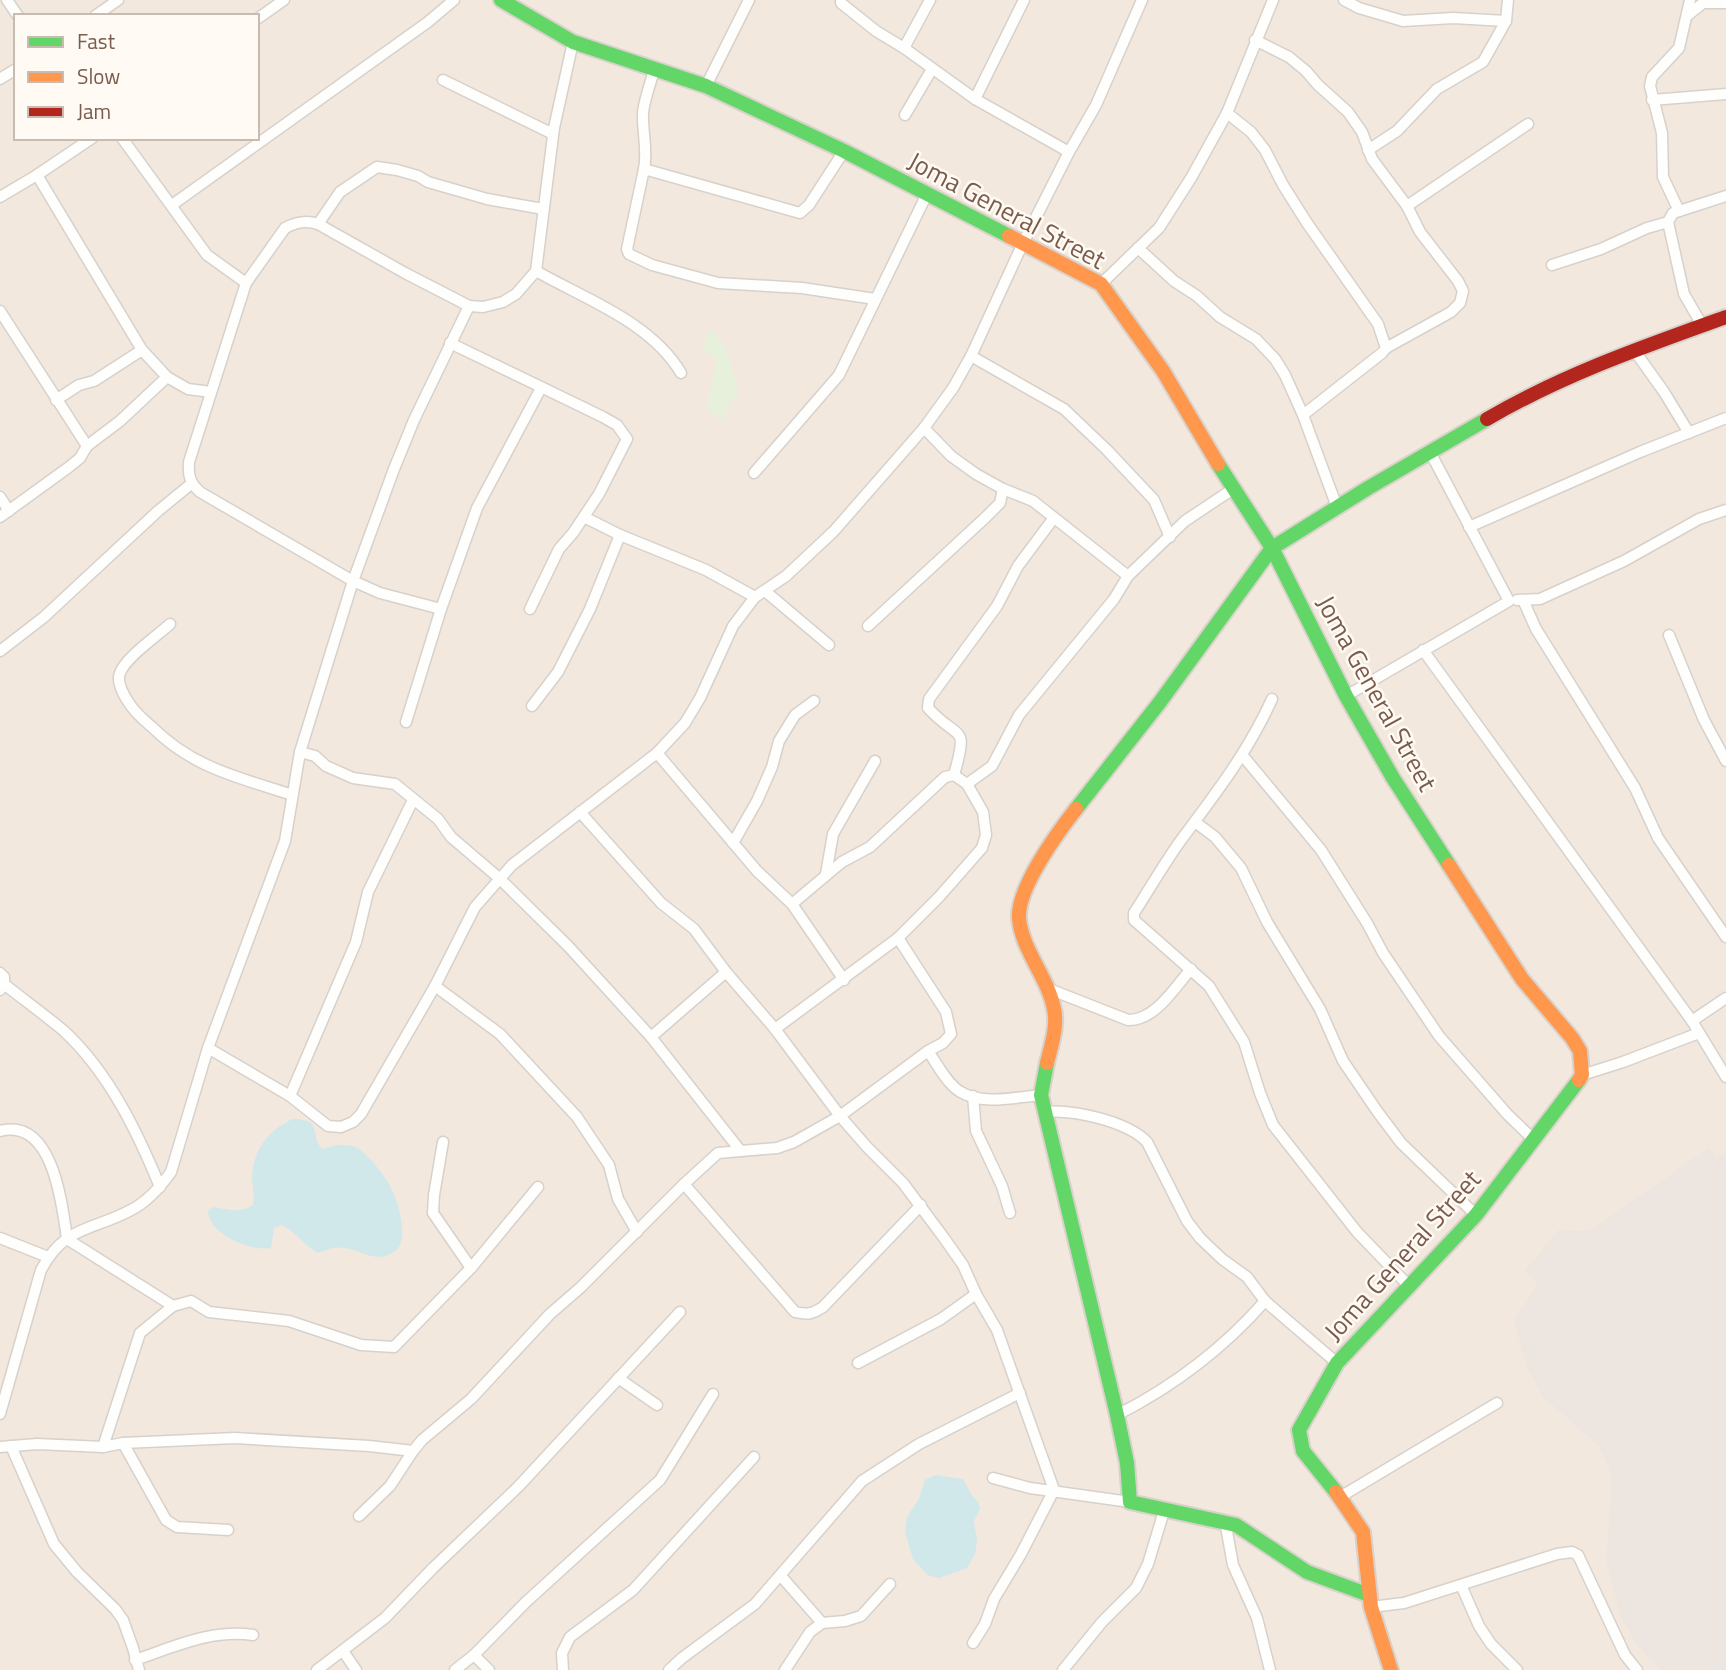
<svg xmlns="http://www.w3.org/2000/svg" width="1726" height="1670" font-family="'Titillium Web',sans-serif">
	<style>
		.residential { fill: #f2e8de; fill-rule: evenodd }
		.industrial { fill: #ede5e0 }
		.green { fill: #e7f0db }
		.water { fill: #d0e8ea }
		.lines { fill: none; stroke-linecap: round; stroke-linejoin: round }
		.street-casing { stroke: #d7d1cb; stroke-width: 13 }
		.fast-casing { stroke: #d9d2cb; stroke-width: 18 }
		.slow-casing { stroke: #d9d2cb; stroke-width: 18 }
		.jam-casing { stroke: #d9d2cb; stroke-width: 18 }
		.street { stroke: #fefefd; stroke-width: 10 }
		.fast { stroke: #63d668; stroke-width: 14 }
		.slow { stroke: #ff974d; stroke-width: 14 }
		.jam { stroke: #b3261e; stroke-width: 14 }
		.labels { text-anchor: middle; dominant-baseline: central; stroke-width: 5; stroke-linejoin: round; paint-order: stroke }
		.street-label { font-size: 26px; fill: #7a5c4d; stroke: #fffaf3 }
	</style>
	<rect width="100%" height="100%" fill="#f9f5f0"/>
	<!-- residential -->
	<path class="residential" d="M0 0H1726V1670H0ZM16 16H257V138H16Z"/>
	<!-- industrial -->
	<polygon class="industrial" points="1709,1148 1716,1157 1726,1152 1726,1670 1660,1670 1635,1642 1621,1617 1606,1560 1611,1495 1610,1469 1599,1446 1543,1397 1528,1369 1514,1321 1538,1284 1525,1271 1558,1230 1589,1231"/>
	<!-- green -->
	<polygon class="green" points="711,327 726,348 738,390 722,421 706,410 717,359 701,350"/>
	<!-- water -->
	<g class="water">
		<path d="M292 1119C324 1119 309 1134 322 1149 334 1146 347 1142 359 1149 369 1156 380 1170 387 1181 397 1195 411 1240 395 1251 376 1265 363 1250 344 1248 335 1246 327 1250 318 1253 304 1246 296 1231 281 1225L274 1228 271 1248C251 1252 208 1234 208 1211L213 1207C227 1209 240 1214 253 1205 255 1196 252 1186 252 1177 254 1148 267 1132 292 1119Z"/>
		<polygon points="935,1475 963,1479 971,1494 978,1502 980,1509 974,1521 977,1541 975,1554 967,1568 939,1578 927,1575 913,1559 905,1532 907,1517 919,1499 925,1480"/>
	</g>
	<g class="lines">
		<defs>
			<g id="street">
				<polyline points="7,0 18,16"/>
				<polyline points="841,0 841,3 876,31 904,48 975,99 1069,152"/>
				<polyline points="1344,0 1359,8 1403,21 1453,18 1506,21"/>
				<polyline points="1688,15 1703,3 1726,3"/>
				<polyline points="95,16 118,0"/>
				<polyline points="257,19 284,0"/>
				<polyline points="1255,40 1289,57 1306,71 1318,85 1348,112 1362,132 1372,159 1407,206 1420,232 1458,281 1463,291 1460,303 1451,312 1386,348"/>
				<polyline points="573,42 554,128 536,271 516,294 503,302 483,307 469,306 414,420 394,469 353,581 300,752 315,756 326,766 353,778 395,784 438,819 451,837 499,878 568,946 651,1037 739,1149"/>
				<polyline points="904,48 930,0"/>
				<path d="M655 67C651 82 645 97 643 112 642 131 648 150 644 169L800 213 809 205 844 151"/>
				<polyline points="0,79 16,69"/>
				<polyline points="443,80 553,134"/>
				<polyline points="706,86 749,0"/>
				<polyline points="975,99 1024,0"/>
				<polyline points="1652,100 1726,94"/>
				<polyline points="1227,113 1251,132 1265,150 1283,185 1307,223 1378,324 1386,348 1382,353 1303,415"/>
				<polyline points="905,115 932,69"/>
				<polyline points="122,138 207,255 246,283"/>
				<polyline points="1368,150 1397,131 1437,89 1483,62 1506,21 1508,0"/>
				<polyline points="644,169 627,249 629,254 652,265 718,283 802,288 875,299"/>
				<polyline points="37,175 142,350 167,377 120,421 87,446"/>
				<polyline points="0,197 37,175 92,138"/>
				<polyline points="172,205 428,22 454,0"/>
				<polyline points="1407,206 1528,124"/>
				<polyline points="1679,211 1663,177 1662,133 1650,86 1652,77 1679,48 1690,0"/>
				<polyline points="318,224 340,192 377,167 397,170 418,176 428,182 487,199 543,209"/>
				<polyline points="1138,248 1174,281 1197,296 1220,317 1256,339 1275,359 1285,375 1303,415 1337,507"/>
				<polyline points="1552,265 1601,249 1647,228 1668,222"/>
				<path d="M536 271C585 299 651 322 681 373"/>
				<polyline points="1101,284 1159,228 1191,178 1227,113 1273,0"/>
				<polyline points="0,311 87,446 80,458 69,467 0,517"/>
				<polyline points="1702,325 1684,294 1668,222 1673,213 1726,196"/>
				<polyline points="450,343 603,417 617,425 627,439 599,494 573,533 559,549 530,609"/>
				<polyline points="1634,350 1664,392 1689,433"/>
				<polyline points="971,356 1064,409 1107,450 1154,500 1170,537"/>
				<polyline points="167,377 188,389 211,392"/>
				<polyline points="56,400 79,385 94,381 142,350"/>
				<polyline points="924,428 951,456 976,474 1003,489 1033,501 1128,576"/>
				<polyline points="754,473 839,375 926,196"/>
				<polyline points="0,497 9,511"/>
				<polyline points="584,517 620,535 706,570 755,597"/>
				<polyline points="1469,527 1640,452 1726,418"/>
				<polyline points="765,591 829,645"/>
				<polyline points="1517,600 1540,599 1624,561 1699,519 1726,510"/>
				<polyline points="1523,600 1536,629 1635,788 1658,838 1726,937"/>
				<path d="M441 609 380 593 353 581 200 492C190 483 188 476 189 462L246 283 285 228C296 222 306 220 318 224L405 273 469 306"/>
				<path d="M170 624C157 636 125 658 120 673 116 682 124 696 129 703 135 713 144 720 152 727 193 768 238 777 292 795"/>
				<polyline points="868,626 986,517 1000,503 1003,489"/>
				<polyline points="1669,635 1704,720 1726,761"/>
				<polyline points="1423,650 1692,1021 1726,1077"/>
				<polyline points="0,651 44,617 158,511 191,484"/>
				<polyline points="1346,696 1509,601 1430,452"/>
				<path d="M1272 699C1249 750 1217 792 1184 836 1166 860 1151 887 1134 913V920L1209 986 1244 1042 1260 1093 1273 1125 1357 1232 1409 1286"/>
				<polyline points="532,706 558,672 590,609 620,535"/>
				<polyline points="406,722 441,609 477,508 541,388"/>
				<polyline points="657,753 757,871 792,904 844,980"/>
				<polyline points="1243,756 1321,850 1367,923 1383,953 1439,1036 1508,1115 1534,1140"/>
				<path d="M954 775C969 722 959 742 928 708L929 699 997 606 1018 566 1053 519"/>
				<polyline points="580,812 661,903 694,929 726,972 775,1029 840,1116 867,1147 903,1183 944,1238 963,1265 976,1294 997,1330 1054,1490 1021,1554 994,1599 985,1624 973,1643"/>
				<polyline points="1195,822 1215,837 1241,868 1267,922 1320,1009 1343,1061 1377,1111 1401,1143 1476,1215"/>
				<polyline points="733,843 757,801 772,767 779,741 795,715 814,701"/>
				<polyline points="826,874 833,834 875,761"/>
				<polyline points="792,904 842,862 870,847 945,777 954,775 967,784 992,766 1019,715 1114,599 1128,576 1185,521 1233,489"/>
				<polyline points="0,973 4,977 4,984 0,990"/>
				<path d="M4 984C24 1000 45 1015 64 1031 109 1073 137 1131 160 1187"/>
				<polyline points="435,986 500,1034 577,1117 609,1165 618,1199 637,1232"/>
				<path d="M1049 989 1128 1020C1155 1021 1175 987 1191 969"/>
				<polyline points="1692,1021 1726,998"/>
				<polyline points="775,1029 898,938 939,897 982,848 986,835 983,812 967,784"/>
				<polyline points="651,1037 726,972"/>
				<polyline points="208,1048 290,1096 328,1126 341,1127 353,1122 361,1114 435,986 475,907 512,865 657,753 685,723 700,698 733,626 755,597 786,576 834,531 924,428 953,388 971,356 1023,243 1069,152 1096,105 1142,0"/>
				<path d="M928 1051C937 1064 946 1082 959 1091 982 1106 1016 1097 1041 1095"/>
				<polyline points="1582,1075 1623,1062 1699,1033"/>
				<polyline points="290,1096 356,942 368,892 413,800"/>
				<polyline points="973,1096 976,1131 1002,1186 1010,1213"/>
				<path d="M1044 1112C1072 1109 1127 1121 1147 1142L1187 1221 1200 1238 1222 1259 1247 1277 1265 1301 1337 1363"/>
				<path d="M0 1131C53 1117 62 1204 67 1239L173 1306 191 1301 209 1312 289 1321 361 1345 394 1347 471 1268 538 1187"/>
				<polyline points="443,1142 434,1195 433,1213 471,1268"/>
				<path d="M684 1184 795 1312C808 1315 812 1314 823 1307L921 1205"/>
				<polyline points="0,1238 48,1257"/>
				<polyline points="858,1363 941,1319 976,1294"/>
				<polyline points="618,1378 657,1405"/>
				<path d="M0 1414 41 1270C65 1225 92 1231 131 1210 147 1202 161 1186 171 1172L208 1048 285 841 300 752"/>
				<path d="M1117 1415C1174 1386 1223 1349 1265 1301"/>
				<polyline points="123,1443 166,1520 177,1527 228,1530"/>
				<polyline points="11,1446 54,1544 77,1572 115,1609 123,1620 133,1648 139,1670"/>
				<polyline points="0,1447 37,1444 103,1447 123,1443 235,1438 369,1446 413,1451 422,1440 471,1399 550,1314 580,1288 684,1184 718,1153 777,1148 794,1142 840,1116 928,1051 943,1043 951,1034 946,1012 898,938"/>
				<polyline points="103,1447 140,1333 173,1306"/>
				<polyline points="993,1478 1030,1488 1130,1502"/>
				<polyline points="1340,1497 1497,1403"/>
				<polyline points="359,1516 390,1486 413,1451"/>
				<polyline points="1225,1521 1233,1565 1257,1618 1270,1670"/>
				<polyline points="781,1576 822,1623"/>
				<polyline points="1461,1585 1479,1626 1491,1644 1517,1670"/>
				<polyline points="1371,1607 1404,1603 1557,1554 1572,1552 1578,1555 1625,1655 1637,1670"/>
				<polyline points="343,1651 356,1670"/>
				<polyline points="474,1655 489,1670"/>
				<path d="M135 1660C174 1647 211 1629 253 1635"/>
				<polyline points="317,1670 385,1618 433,1568 518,1487 680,1312"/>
				<polyline points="455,1670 474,1655 526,1602 660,1480 713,1394"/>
				<polyline points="563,1670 562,1653 570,1637 633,1590 754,1457"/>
				<polyline points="669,1670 682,1658 755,1604 862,1481 919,1444 1020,1393"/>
				<polyline points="785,1670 810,1632 822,1623 845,1621 861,1616 890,1584"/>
				<polyline points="1063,1670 1102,1622 1136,1588 1148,1564 1164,1511"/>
			</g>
			<g id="fast">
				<polyline points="501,0 573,42 706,86 844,151 1009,236"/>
				<polyline points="1218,464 1272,548 1346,696 1393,778 1449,865"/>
				<polyline points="1076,809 1160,702 1272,548 1368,488 1487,419"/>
				<polyline points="1047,1063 1041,1095 1117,1415 1127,1463 1130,1502 1236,1525 1307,1572 1369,1595"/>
				<polyline points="1336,1492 1303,1451 1299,1430 1337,1363 1476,1215 1579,1080"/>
			</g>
			<g id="slow">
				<polyline points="1009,236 1101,284 1163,371 1218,464"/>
				<polyline points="1449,865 1522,979 1572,1038 1580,1051 1582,1075 1579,1080"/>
				<path d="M1047 1063C1051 1046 1058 1026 1054 1009 1048 977 1022 951 1019 918 1017 888 1058 832 1076 809"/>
				<polyline points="1336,1492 1363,1532 1371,1607 1391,1670"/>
			</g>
			<path id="jam" d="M1487 419C1562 375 1645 346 1726 317"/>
		</defs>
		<!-- street casing -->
		<use href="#street" class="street-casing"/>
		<!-- fast casing -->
		<use href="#fast" class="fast-casing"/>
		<!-- slow casing -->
		<use href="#slow" class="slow-casing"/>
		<!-- jam casing -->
		<use href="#jam" class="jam-casing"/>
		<!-- street -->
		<use href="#street" class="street"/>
		<!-- fast -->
		<use href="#fast" class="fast"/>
		<!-- slow -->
		<use href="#slow" class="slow"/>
		<!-- jam -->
		<use href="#jam" class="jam"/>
	</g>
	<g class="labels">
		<!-- street labels -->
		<g class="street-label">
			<text transform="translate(1007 210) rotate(28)">Joma General Street</text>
			<text transform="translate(1377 693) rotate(61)">Joma General Street</text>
			<text transform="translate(1402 1255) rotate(-48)">Joma General Street</text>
		</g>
	</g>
	<!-- legend -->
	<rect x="14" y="14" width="245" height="126" fill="#fffaf3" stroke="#cabbb1" stroke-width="2"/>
	<rect x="28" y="37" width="35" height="10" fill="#63d668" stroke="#cabbb1" stroke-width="2"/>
	<text x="77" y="49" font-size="21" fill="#7a5c4d">Fast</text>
	<rect x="28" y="72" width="35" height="10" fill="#ff974d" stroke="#cabbb1" stroke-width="2"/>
	<text x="77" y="84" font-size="21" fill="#7a5c4d">Slow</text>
	<rect x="28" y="107" width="35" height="10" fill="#b3261e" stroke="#cabbb1" stroke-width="2"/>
	<text x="77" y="119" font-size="21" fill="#7a5c4d">Jam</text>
</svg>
